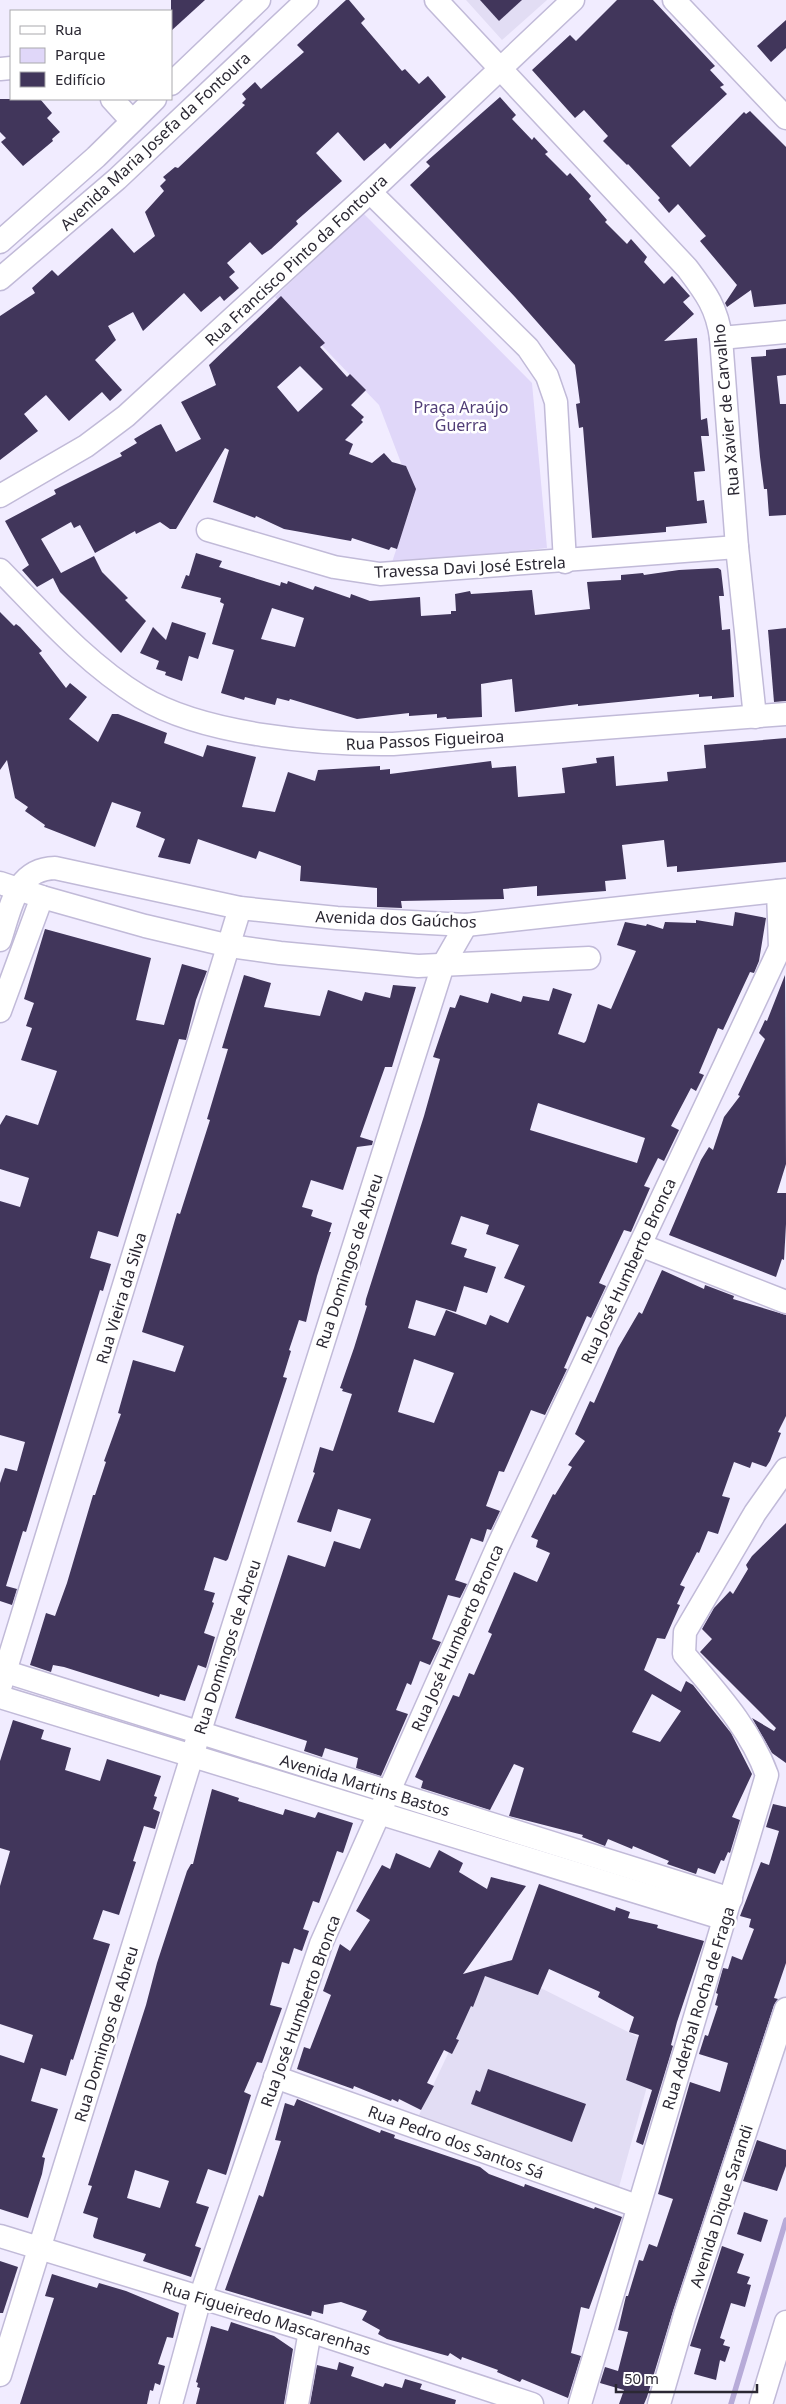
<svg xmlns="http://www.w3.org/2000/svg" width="786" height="2404" font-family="'Noto Sans',sans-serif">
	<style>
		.built { fill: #e2ddf4 }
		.green { fill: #e0d7f9 }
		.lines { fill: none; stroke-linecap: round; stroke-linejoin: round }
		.stream { stroke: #b7abd8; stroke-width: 5.5 }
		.building { fill: #41365b; fill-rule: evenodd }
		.minor-casing { stroke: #c1bad8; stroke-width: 25 }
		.minor { stroke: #fff; stroke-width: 22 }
		.labels { text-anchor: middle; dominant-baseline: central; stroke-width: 5; stroke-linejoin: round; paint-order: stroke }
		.street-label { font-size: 16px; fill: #2b2833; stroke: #fff }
		.park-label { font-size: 16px; fill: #513e77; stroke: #fff }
	</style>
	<rect width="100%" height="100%" fill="#f1ecff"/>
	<!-- built -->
	<g class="built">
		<polygon points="466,0 547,0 502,40"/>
		<polygon points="491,1963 658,2047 619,2187 419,2115"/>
	</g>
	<!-- green -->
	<polygon class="green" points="363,213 532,383 547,548 391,565 414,497 379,405 275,297"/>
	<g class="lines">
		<!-- stream -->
		<polyline class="stream" points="731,2404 786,2220"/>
	</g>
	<!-- building -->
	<g class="building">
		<polygon points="171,0 205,0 171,31"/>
		<polygon points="346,0 349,0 365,19 361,23 402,71 405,69 419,84 428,76 446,97 390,149 385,143 364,161 338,132 316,153 342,181 296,221 298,224 271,249 262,255 250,242 227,263 235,272 229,277 239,288 224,301 220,296 201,312 184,293 143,331 133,312 108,326 116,340 95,360 122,390 110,401 102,392 69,421 46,395 24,414 38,431 0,460 0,316 35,293 32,288 52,270 58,276 112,228 134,253 155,236 145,212 164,191 160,186 166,180 163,177 175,167 178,168 245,105 242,103 246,99 242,94 255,82 261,89 304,52 297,45"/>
		<polygon points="480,0 522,0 499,21"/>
		<polygon points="617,0 653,0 715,66 710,70 724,85 720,87 727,94 671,146 690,167 744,112 746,114 750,111 786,147 786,304 754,307 751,290 727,307 725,303 737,285 700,241 706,236 698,227 678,204 669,213 658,200 660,198 628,164 627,165 603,141 608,136 584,110 575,118 532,70 570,35 576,41"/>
		<polygon points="786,20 786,48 771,62 757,46"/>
		<polygon points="500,97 516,115 512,119 532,140 534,137 548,152 545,154 567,176 570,173 591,196 589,199 607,220 605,222 627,244 631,239 647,257 644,262 664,284 672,276 690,296 683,302 694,314 664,341 697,338 701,420 707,418 709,436 701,436 705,471 694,472 697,501 704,500 707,523 666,527 666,532 592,538 583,427 579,428 576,404 580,403 575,365 515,297 410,185 430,166 426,162"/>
		<polygon points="0,99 40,99 52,113 47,118 60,132 52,139 53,141 23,166 1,142 6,138 0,132"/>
		<path d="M281 296 325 343 320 347 347 377 350 374 366 390 351 405 364 417 361 420 363 422 345 440 353 444 349 454 372 463 384 453 392 462 406 466 416 489 397 549 391 547 389 550 352 538 351 541 284 529 256 516 255 518 213 502 229 450 225 448 176 529H170L160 522 136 534 135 531 95 553 80 525 74 528 71 522 41 539 61 573 94 556 102 572 128 598 125 600 146 621 121 653 60 592 53 578 37 587 22 570 29 565 5 521 56 494 54 490 122 456 120 453 137 443 134 439 156 426 161 424 176 452 201 439 181 402 216 385 209 365ZM300 366 323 389 298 412 277 387Z"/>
		<polygon points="786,348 786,375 777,376 780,404 786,404 786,515 769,516 767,489 764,489 760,457 751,357 766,356 766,350"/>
		<path d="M196 553 222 561 219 567 280 586 281 582 287 584 288 581 313 590 315 586 350 598 351 594 370 601 420 597 421 616 451 614V611H456L455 594 470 591 471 594 532 590 535 615 590 609 587 582 621 580V575L643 573 644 575 679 570 718 568 721 570 724 596H719L722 630 730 629 734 697 712 699V696L699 697V694L578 706V704L515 712 512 679 481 684 482 717 447 719 446 717 437 718V714L409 716V713L357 719 290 699 289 701 277 698 275 705 245 697 244 700 221 693 234 650 212 644 224 604 220 602 221 598 181 588 186 575 189 576ZM272 608 304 618 295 647 261 639Z"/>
		<polygon points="0,612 14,626 16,624 20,627 42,651 39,653 66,688 70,683 87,697 69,719 98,742 112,714 118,714 167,733 164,743 203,757 207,745 256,757 242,807 275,812 288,772 315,781 318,770 380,766 380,770 390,769 390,774 491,761 492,768 516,766 518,797 565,793 562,768 597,763 596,758 614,756 616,786 668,781 667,772 706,768 704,745 786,738 786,862 677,872 677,866 667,867 664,840 622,845 626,879 605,881 606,891 537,896 537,886 503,889 504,899 401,901 402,908 377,907 377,888 300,881 301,866 259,851 256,859 198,839 190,864 158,857 165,839 136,827 141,812 112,802 95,847 44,827 45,825 25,811 28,807 15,798 7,760 0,770"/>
		<polygon points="172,622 206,633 198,659 189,656 182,681 165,675 166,672 156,669 159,661 140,653 153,627 166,640"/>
		<polygon points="786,628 786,701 774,702 768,630"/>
		<path d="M735 912 766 918 759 961 754 973 750 972 723 1030 718 1028 699 1073 704 1075 696 1091 691 1088 671 1126 679 1130 664 1161 658 1158 644 1186 650 1188 631 1232 624 1230 599 1283 606 1286 591 1318 587 1316 564 1368 567 1369 545 1415 531 1410 504 1472 499 1471 486 1506 500 1511 491 1530 487 1529 483 1542 471 1538 455 1580 467 1584 460 1598 448 1595 432 1639 441 1642 430 1665 420 1661 411 1685 407 1683 396 1710 408 1714 381 1776 356 1768 358 1758 325 1748 322 1757 304 1751 307 1741 235 1718 288 1555 325 1567 334 1541 360 1549 371 1519 338 1509 331 1532 297 1522 315 1473 313 1472 320 1447 333 1451 352 1394 342 1391 343 1389 340 1388 354 1348 367 1306 365 1305 366 1299 424 1116 440 1059 433 1057 450 1007 455 1008 460 995 488 1003 491 993 521 1002 523 996 549 1001 553 988 572 994 558 1034 584 1043 586 1041 598 1004 611 1009 636 951 617 945 625 922 646 926 647 924 663 929 665 922 696 923V920L733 926ZM538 1103 645 1138 637 1163 530 1130ZM461 1216 489 1225 486 1234 519 1245 504 1278 525 1286 508 1323 490 1315 486 1325 446 1310 435 1336 408 1328 416 1300 456 1312 464 1286 487 1293 496 1267 464 1257 467 1249 451 1244ZM414 1359 454 1373 434 1423 398 1412Z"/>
		<polygon points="45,929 151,958 136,1020 164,1025 182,964 207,971 196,1000 186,1040 179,1039 118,1237 98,1231 90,1258 111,1264 103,1291 100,1290 26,1532 23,1531 6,1586 17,1589 12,1605 0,1601 0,1483 5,1468 17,1471 25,1442 0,1435 0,1201 20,1207 29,1178 0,1169 0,1125 6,1115 38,1125 57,1071 21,1060 32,1028 26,1026 34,1003 24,999"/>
		<polygon points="244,975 271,983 264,1007 320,1016 328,990 362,1001 365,992 390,998 393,985 416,987 392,1067 385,1067 360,1137 373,1141 372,1145 357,1147 343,1190 311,1180 302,1207 313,1210 311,1216 332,1223 329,1232 331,1232 317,1276 306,1322 299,1320 289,1350 291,1351 283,1377 287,1378 228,1559 226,1561 214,1557 204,1590 215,1593 212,1602 214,1603 204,1633 215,1637 206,1668 198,1665 185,1701 160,1694 159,1697 64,1667 53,1665 51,1672 30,1665 46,1613 55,1616 67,1583 93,1495 95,1495 106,1462 104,1461 121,1414 118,1413 133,1360 175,1372 184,1346 142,1332 177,1213 180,1214 210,1120 207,1119 228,1049 222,1048"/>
		<polygon points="785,975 786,1164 777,1193 786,1193 786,1224 784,1260 782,1259 776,1277 669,1235 701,1160 709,1147 713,1150 724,1117 740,1096 738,1095 765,1039 759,1033 765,1020 767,1021"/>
		<path d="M662 1270 704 1289 705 1285 734 1296 733 1299 786 1315V1416L778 1432 781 1433 770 1461 766 1467 752 1462 750 1468 734 1462 722 1496 730 1498 718 1534 708 1531 699 1553 697 1552 680 1585 685 1587 677 1604 680 1605 665 1639 657 1638 644 1670 681 1692 686 1681 693 1685 731 1733 752 1774 732 1817 740 1820 730 1853 728 1852 724 1861 721 1860 715 1874 698 1868 696 1874 667 1864 669 1861 633 1846 632 1849 608 1839 605 1846 582 1837 583 1835 509 1816 524 1768 514 1764 490 1810 421 1788 423 1781 415 1777 453 1695 459 1697 469 1673 474 1675 492 1634 488 1632 491 1625 514 1572 537 1582 550 1553 536 1547 538 1540 531 1537 553 1494 555 1495 572 1467 568 1465 585 1441 575 1434 590 1401 594 1403 618 1348 639 1312 642 1314ZM652 1694 681 1711 660 1742 632 1732Z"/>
		<polygon points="786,1523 786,1763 772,1753 752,1718 774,1731 776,1728 700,1652 712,1639 702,1629 714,1608 730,1591 733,1594 748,1569 746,1565 752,1556"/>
		<polygon points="13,1720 44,1730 41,1739 71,1748 65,1770 100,1781 107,1759 161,1776 154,1796 157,1797 153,1809 160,1812 155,1829 144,1826 133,1861 136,1862 119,1915 103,1910 93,1939 110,1944 73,2060 71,2059 66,2076 41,2068 31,2101 58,2109 42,2157 45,2158 42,2174 28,2218 0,2209 0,2055 24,2063 33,2035 0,2024 0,1886 10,1851 0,1848 0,1761"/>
		<path d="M212 1789 239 1798 238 1801 283 1815 285 1809 315 1818 318 1812 353 1823 343 1853 337 1851 319 1903 313 1901 303 1929 309 1931 302 1951 294 1948 289 1964 282 1962 270 2005 282 2008 262 2063 257 2062 244 2092 251 2095 226 2175 208 2169 196 2203 209 2207 195 2246 201 2248 191 2277 143 2261 146 2254 94 2238 93 2236 98 2218 83 2213 92 2186 88 2185 146 2005 157 1963 187 1871 191 1864H193ZM135 2170 169 2181 160 2208 127 2198Z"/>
		<polygon points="773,1804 786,1807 786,1963 774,1998 778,1999 774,2005 673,2311 647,2397 644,2404 619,2404 624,2390 600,2383 605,2367 618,2371 628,2332 618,2330 626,2296 628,2296 639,2260 643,2261 649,2244 657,2247 673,2199 658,2194 690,2082 720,2092 728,2063 699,2054 705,2035 708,2036 718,2006 715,2005 718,1994 716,1993 723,1968 728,1969 732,1956 742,1960 754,1929 749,1927 751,1919 740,1916 761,1862 769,1865 779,1831 766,1827"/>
		<polygon points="439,1850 463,1863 459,1872 487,1889 491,1877 526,1886 463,1974 512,1960 539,1884 615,1911 616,1907 630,1912 628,1918 658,1925 657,1928 704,1941 677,2022 671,2045 673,2046 643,2145 636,2142 652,2090 626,2080 639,2035 629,2032 634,2017 598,1997 600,1992 549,1969 538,1995 485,1976 473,2007 471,2006 456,2039 459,2040 452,2054 444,2050 427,2083 434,2086 421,2110 399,2099 398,2102 392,2099 391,2101 354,2086 353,2089 297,2069 304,2047 310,2049 331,1995 323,1991 340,1944 350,1951 370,1920 356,1911 382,1865 390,1869 396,1853 430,1868"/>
		<polygon points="488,2069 586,2104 572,2142 471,2104 476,2090 480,2092"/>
		<polygon points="297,2099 380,2133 381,2130 395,2135 394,2138 480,2167 489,2174 524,2187 525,2184 594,2209 595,2207 622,2217 589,2309 581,2307 571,2353 581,2356 568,2398 522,2379 520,2382 497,2372 498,2370 462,2357 461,2360 450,2353 448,2356 387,2339 378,2334 380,2330 362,2320 367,2311 341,2302 324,2305 323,2314 312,2311 311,2316 225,2290 259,2195 263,2197 281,2141 275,2140 285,2103 294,2106"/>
		<polygon points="757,2140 786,2150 786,2166 777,2191 743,2181"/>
		<polygon points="744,2212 768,2220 761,2242 737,2234"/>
		<polygon points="722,2246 744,2254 737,2273 750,2277 747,2284 751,2285 745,2307 731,2303 720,2338 725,2340 723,2345 730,2347 725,2362 720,2360 716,2380 694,2374 701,2349 690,2346"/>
		<polygon points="0,2261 18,2267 3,2313 0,2313"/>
		<polygon points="52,2274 97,2288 99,2283 126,2291 179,2313 173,2338 167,2337 158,2364 165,2366 160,2385 155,2383 153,2391 150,2390 147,2404 20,2404 54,2298 45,2296"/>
		<polygon points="231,2322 274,2336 293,2349 284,2404 196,2404 200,2388 197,2387 198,2383 196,2382 211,2326 228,2331"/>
		<polygon points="339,2362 354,2367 351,2376 383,2387 385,2383 402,2388 405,2379 422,2384 420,2389 456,2400 455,2404 310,2404 317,2365 337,2370"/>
	</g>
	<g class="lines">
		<defs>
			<g id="minor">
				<path d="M436 0 687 268C705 292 717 307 721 338L737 547 755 717"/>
				<polyline points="674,0 786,118"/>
				<polyline points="0,69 11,68"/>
				<polyline points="171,84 259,0"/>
				<polyline points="112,99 132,121"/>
				<polyline points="370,192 528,348 547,376 556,402 565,562"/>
				<polyline points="0,242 96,157 155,99"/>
				<polyline points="0,279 117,179 307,0"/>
				<polyline points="721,338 786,332"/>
				<polyline points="0,496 86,446 126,416 370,192 573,0"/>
				<polyline points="208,530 334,567 380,574 737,547"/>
				<path d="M0 570C44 615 87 664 141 697 204 735 320 745 393 744L786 714"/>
				<polyline points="0,883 42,897 145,926 230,946 280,953 418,966 589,958"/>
				<path d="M0 940C11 908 15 869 55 868L240 908 337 918 466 925 786 890"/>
				<polyline points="0,1011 42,897"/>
				<polyline points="640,1245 786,1302"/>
				<polyline points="0,1670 731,1899"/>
				<polyline points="0,1688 240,908"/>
				<polyline points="0,1697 725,1919"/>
				<polyline points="275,2077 637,2206"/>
				<polyline points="0,2236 310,2331 532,2404"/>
				<polyline points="0,2375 192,1756 443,965 466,925"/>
				<polyline points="171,2404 200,2298 321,1944 497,1548 780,948 778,891"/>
				<polyline points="297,2404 310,2331"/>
				<path d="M580 2404 767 1775C750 1728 716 1692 684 1654L685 1632 755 1513 786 1469"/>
				<polyline points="659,2404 685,2315 786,2009"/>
				<polyline points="761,2404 786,2322"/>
			</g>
		</defs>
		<!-- minor casing -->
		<use href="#minor" class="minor-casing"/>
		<!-- minor -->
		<use href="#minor" class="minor"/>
	</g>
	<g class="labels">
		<!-- street labels -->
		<g class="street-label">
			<text transform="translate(155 141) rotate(-43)">Avenida Maria Josefa da Fontoura</text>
			<text transform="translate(296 260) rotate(-43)">Rua Francisco Pinto da Fontoura</text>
			<text transform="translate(726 410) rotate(-95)">Rua Xavier de Carvalho</text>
			<text transform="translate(470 567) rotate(-3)">Travessa Davi José Estrela</text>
			<text transform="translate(425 740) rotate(-3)">Rua Passos Figueiroa</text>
			<text transform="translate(396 919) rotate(2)">Avenida dos Gaúchos</text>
			<text transform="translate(349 1261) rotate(-72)">Rua Domingos de Abreu</text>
			<text transform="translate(628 1271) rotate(-65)">Rua José Humberto Bronca</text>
			<text transform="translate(121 1298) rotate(-73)">Rua Vieira da Silva</text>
			<text transform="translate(457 1638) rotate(-66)">Rua José Humberto Bronca</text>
			<text transform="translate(227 1647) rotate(-72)">Rua Domingos de Abreu</text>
			<text transform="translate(365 1785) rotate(17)">Avenida Martins Bastos</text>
			<text transform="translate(698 2008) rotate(-73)">Rua Aderbal Rocha de Fraga</text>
			<text transform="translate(300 2011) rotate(-70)">Rua José Humberto Bronca</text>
			<text transform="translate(106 2034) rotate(-73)">Rua Domingos de Abreu</text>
			<text transform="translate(456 2142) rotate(20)">Rua Pedro dos Santos Sá</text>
			<text transform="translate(721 2206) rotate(-72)">Avenida Dique Sarandi</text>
			<text transform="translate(267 2318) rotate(17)">Rua Figueiredo Mascarenhas</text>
		</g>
		<!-- park labels -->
		<g class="park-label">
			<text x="461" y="407">Praça Araújo<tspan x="461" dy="18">Guerra</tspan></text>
		</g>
	</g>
	<!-- legend -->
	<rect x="10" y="10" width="162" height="90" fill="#ffffff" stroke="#aaa9ad"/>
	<rect x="20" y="26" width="25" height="8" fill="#ffffff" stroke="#aaa9ad"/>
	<text x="55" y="35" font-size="15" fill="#2b2833">Rua</text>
	<rect x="20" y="48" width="25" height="15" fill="#e0d7f9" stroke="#aaa9ad"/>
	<text x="55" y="60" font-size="15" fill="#2b2833">Parque</text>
	<rect x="20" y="72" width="25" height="15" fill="#41365b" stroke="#aaa9ad"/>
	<text x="55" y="85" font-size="15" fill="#2b2833">Edifício</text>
	<!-- scale -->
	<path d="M616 2384v8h141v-8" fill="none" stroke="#2b2833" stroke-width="2.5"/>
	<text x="624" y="2384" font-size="15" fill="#2b2833" stroke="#ffffff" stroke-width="4" paint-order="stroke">50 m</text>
</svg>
